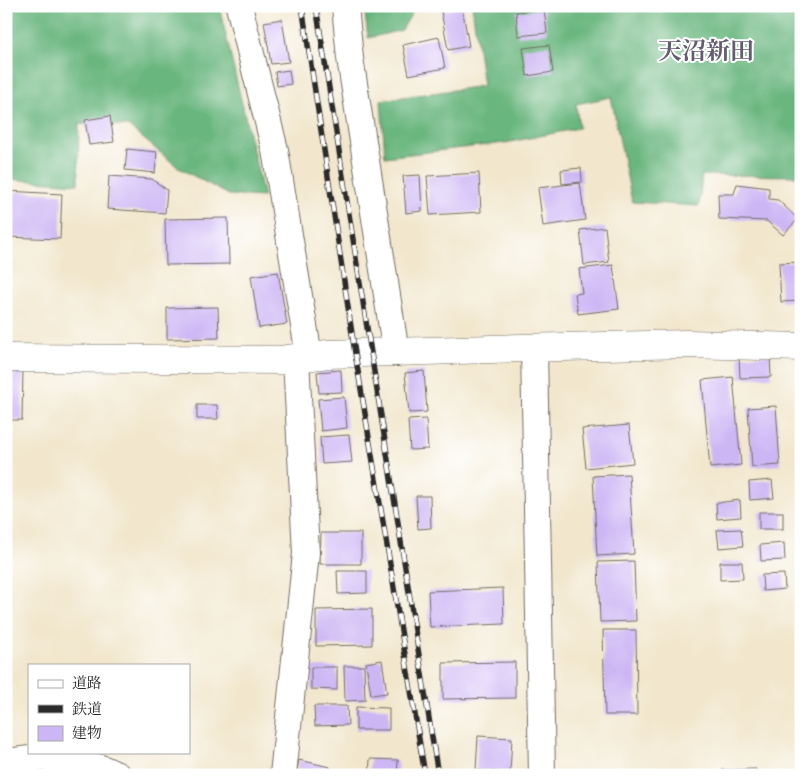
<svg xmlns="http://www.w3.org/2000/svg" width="807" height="781" font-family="'IM FELL Double Pica','Noto Serif JP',serif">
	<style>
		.forest { fill: #69b67e; stroke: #4a7054 }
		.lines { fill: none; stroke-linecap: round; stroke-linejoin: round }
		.stream { stroke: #6aa2d8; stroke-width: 7 }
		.building { fill: #cdb6f4 }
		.minor-casing { stroke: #716d64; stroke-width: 28 }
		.tertiary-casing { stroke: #716d64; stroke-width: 29 }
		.minor { stroke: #fff; stroke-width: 26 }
		.tertiary { stroke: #fff; stroke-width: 28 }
		.rail-casing { stroke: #2b2b2b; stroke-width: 5.5 }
		.rail { stroke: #fff; stroke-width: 4; stroke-dasharray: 11; stroke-linecap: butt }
		.labels { text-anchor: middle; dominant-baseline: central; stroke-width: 4; stroke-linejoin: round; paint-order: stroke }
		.quarter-label { font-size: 24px; font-weight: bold; fill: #645c71; stroke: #fff }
	</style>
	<rect width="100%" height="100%" fill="#fff"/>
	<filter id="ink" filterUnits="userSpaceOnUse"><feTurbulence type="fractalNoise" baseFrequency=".02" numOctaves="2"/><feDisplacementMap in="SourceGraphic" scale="10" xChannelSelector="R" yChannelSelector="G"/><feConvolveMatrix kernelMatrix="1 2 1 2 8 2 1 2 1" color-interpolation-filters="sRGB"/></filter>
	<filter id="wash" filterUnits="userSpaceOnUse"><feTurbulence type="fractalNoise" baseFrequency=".0096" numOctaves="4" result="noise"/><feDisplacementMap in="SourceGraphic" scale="20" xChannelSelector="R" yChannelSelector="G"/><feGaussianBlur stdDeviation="1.12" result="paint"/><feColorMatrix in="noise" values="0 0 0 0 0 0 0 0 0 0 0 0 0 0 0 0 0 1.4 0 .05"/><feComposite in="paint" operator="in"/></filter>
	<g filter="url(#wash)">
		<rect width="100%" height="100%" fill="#f2e7cd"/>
		<!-- forest -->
		<g class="forest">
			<polygon points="6,6 219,6 264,197 229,195 179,168 128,126 79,124 78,184 6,179"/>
			<polygon points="364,6 416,6 402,30 368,38"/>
			<polygon points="472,6 801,6 801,176 702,175 699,206 632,202 611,97 576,104 579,128 505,143 385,157 381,100 483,86"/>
		</g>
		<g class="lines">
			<!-- stream -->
			<polyline class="stream" points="121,765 139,775"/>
		</g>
		<g id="blocks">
			<!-- building -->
			<g class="building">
				<polygon points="462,7 469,46 448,50 441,11"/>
				<polygon points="544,9 547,33 518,36 516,12"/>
				<polygon points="282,19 289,62 271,64 264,22"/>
				<polygon points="439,37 445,68 409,75 403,45"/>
				<polygon points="549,45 553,72 527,76 523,48"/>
				<polygon points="289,70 291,84 277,86 275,72"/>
				<polygon points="110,116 114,142 89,145 85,120"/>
				<polygon points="127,149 157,152 155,173 125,170"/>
				<polygon points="581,168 582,182 562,184 561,170"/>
				<polygon points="479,173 481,212 430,215 427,176"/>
				<polygon points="420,175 422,211 406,213 403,176"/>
				<polygon points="109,176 152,179 167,190 165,213 107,209"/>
				<polygon points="580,183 585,220 543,226 538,188"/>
				<polygon points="737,184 769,188 769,199 778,200 798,219 783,235 767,221 719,219 718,194 734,194"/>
				<polygon points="6,191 62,194 60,239 6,237"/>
				<polygon points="228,218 229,264 166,265 165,219"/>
				<polygon points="605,227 609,262 584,265 580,230"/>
				<polygon points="801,262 801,301 781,302 779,263"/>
				<polygon points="613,265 619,309 578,314 575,294 582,293 579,269"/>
				<polygon points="278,272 287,324 259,328 251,276"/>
				<polygon points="218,307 219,338 167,339 167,308"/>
				<polygon points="770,355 771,377 740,378 739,356"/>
				<polygon points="341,370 342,392 319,393 317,372"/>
				<polygon points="6,371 23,371 22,420 6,420"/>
				<polygon points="424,371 427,412 409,413 405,373"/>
				<polygon points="733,377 741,465 710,468 702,380"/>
				<polygon points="344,397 347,428 321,431 318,399"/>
				<polygon points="197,405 217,405 218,419 197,419"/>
				<polygon points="776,406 780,465 752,467 748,408"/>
				<polygon points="426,419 428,449 410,450 408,420"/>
				<polygon points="629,425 633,463 586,468 582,429"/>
				<polygon points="349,435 352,462 322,464 320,437"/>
				<polygon points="629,474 634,554 597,556 593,476"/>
				<polygon points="772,480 774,498 750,500 749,482"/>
				<polygon points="416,496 430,496 431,528 418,529"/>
				<polygon points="740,500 741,517 717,519 716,503"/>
				<rect x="759" y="512" width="24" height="17"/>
				<polygon points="741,529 743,546 719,548 717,530"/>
				<polygon points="321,533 361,533 361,564 320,564"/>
				<polygon points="784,543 785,560 761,561 760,545"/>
				<polygon points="634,561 636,621 600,622 598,562"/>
				<polygon points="720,562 742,562 743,579 720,580"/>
				<polygon points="337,571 367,571 367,593 338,594"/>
				<polygon points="784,574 785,589 763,591 762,575"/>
				<polygon points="503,588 504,624 430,627 428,591"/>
				<polygon points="372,609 372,645 316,646 316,610"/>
				<polygon points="603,630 636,630 637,715 605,715"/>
				<polygon points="382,660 387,693 371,695 366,663"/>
				<polygon points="515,662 515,698 443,699 443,663"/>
				<polygon points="344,666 364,666 365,700 345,701"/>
				<polygon points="311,667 337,667 337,690 311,689"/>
				<polygon points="314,706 347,706 348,725 315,726"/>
				<polygon points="356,707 389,708 389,730 356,730"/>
				<polygon points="478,736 512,738 510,773 476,770"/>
				<polygon points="370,759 398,760 397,775 369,775"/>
				<polygon points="299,760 330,767 328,775 296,775"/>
				<polygon points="756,769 756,775 722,775 722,770"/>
			</g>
		</g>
	</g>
	<g filter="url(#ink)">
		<use href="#blocks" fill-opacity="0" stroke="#716d64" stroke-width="1"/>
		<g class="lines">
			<defs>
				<g id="minor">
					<polyline points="239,6 275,150 309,356"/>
					<polyline points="345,6 350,58 396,353"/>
					<polyline points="534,348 542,775"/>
					<path d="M6 763C44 754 83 758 117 775"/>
					<polyline points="283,775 306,553 296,358"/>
				</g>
				<polyline id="tertiary" points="6,358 280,360 328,354 521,348 688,344 801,347"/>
			</defs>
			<!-- minor casing -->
			<use href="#minor" class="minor-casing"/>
			<!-- tertiary casing -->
			<use href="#tertiary" class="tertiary-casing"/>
			<!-- minor -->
			<use href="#minor" class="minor"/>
			<!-- tertiary -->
			<use href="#tertiary" class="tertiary"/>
			<defs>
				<g id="rail">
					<polyline points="302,6 355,353 425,775"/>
					<polyline points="316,6 438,775"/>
				</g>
			</defs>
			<!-- rail casing -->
			<use href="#rail" class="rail-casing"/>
			<!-- rail -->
			<use href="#rail" class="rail"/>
		</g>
	</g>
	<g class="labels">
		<!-- quarter labels -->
		<g class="quarter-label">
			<text x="706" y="51">天沼新田</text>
		</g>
	</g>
	<!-- margin -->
	<rect width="807" height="781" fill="none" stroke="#fff" stroke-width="25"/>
	<!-- legend -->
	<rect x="28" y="664" width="162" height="90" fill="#ffffff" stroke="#aaaaaa"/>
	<rect x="38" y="680" width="25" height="8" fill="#ffffff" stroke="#aaaaaa"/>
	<text x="72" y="688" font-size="15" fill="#2b2b2b">道路</text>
	<rect x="38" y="705" width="25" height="8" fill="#2b2b2b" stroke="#aaaaaa"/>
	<text x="72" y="714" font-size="15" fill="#2b2b2b">鉄道</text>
	<rect x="38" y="726" width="25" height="15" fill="#cdb6f4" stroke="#aaaaaa"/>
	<text x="72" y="738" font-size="15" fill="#2b2b2b">建物</text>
</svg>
